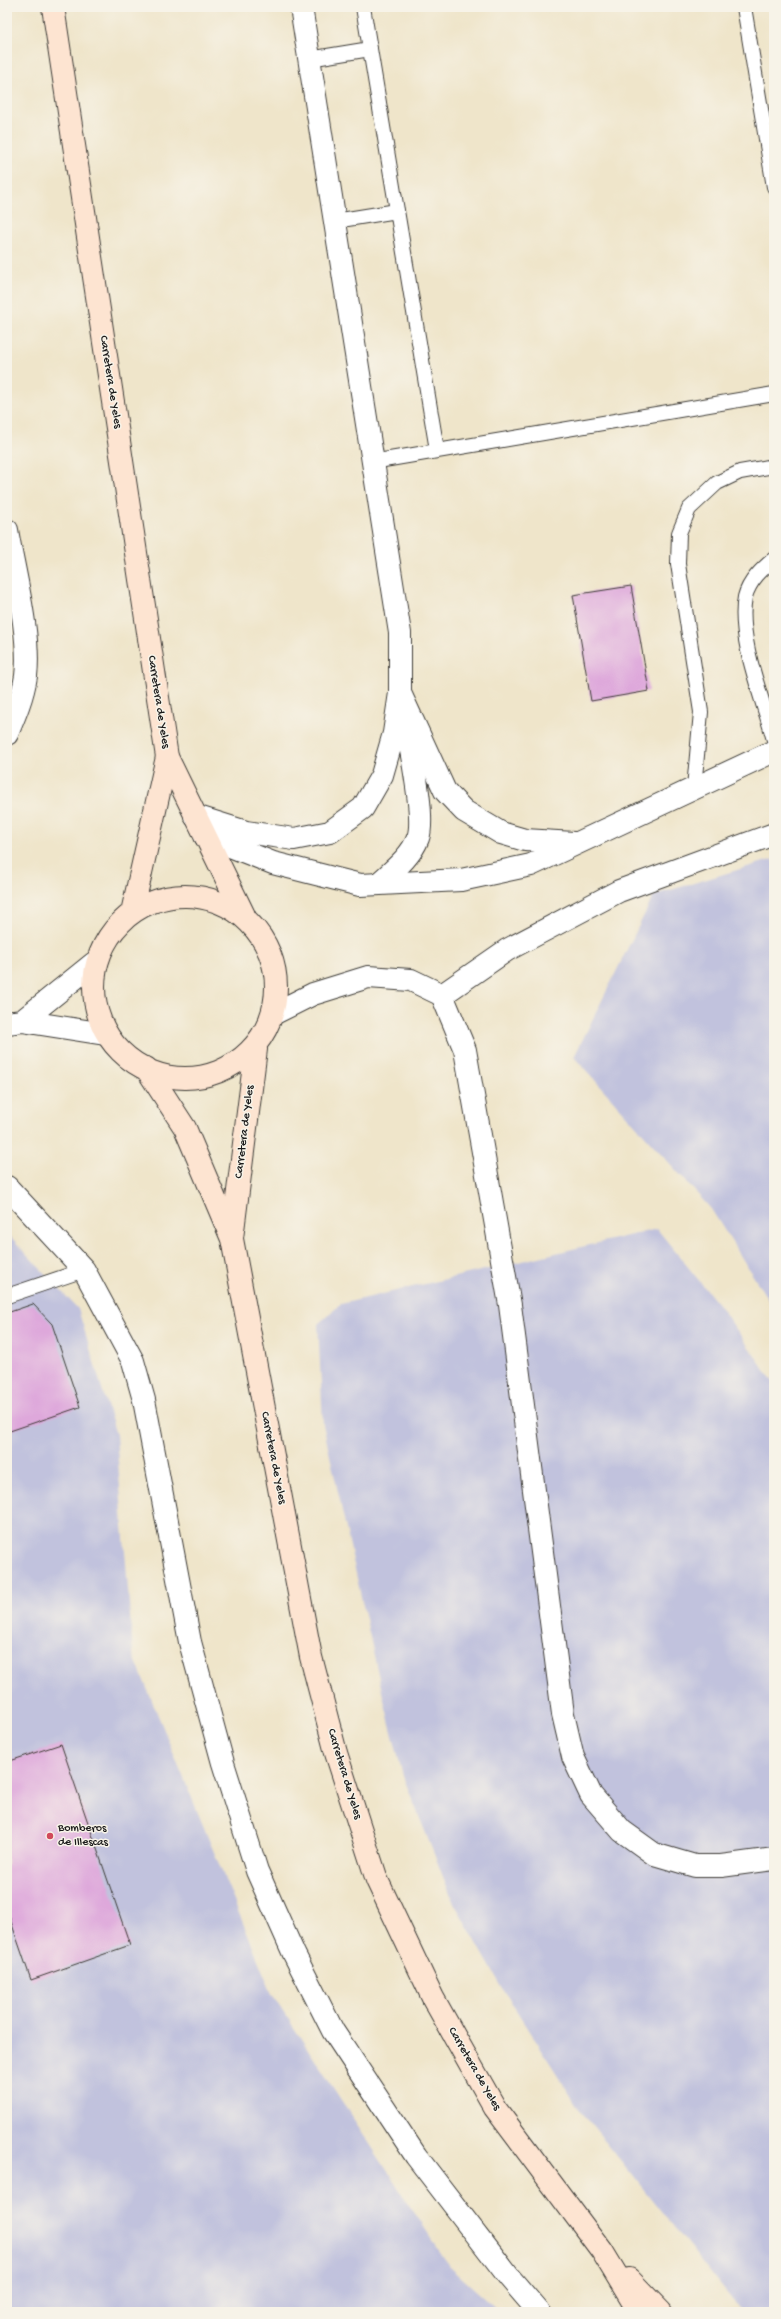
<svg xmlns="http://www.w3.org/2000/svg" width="781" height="2319" font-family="'Gochi Hand',sans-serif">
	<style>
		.industrial { fill: #c1c2dd }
		.building { fill: #dea8db }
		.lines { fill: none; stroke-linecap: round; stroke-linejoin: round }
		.service-casing { stroke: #3c3a36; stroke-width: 16 }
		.minor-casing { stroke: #3c3a36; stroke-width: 24 }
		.secondary-casing { stroke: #3c3a36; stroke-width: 24 }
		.service { stroke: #fff; stroke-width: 14 }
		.minor { stroke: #fff; stroke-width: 22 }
		.secondary { stroke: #fde4d1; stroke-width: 22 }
		.poi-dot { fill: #d1495b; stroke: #f7f3e8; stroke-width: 1.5 }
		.labels { text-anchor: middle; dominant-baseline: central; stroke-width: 3; stroke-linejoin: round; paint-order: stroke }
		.street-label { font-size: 12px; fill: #1c1c1c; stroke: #f7f3e8 }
		.poi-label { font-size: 12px; fill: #1c1c1c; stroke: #f7f3e8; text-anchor: start }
	</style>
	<rect width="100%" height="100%" fill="#f7f3e8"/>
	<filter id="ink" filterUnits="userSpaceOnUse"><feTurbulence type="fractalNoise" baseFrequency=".025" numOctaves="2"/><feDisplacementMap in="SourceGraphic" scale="8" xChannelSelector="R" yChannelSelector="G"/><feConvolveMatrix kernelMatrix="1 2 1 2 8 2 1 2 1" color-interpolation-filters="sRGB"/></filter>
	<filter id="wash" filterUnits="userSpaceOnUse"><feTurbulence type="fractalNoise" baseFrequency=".012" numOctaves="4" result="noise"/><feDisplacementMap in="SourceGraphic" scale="16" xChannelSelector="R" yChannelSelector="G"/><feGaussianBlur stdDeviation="0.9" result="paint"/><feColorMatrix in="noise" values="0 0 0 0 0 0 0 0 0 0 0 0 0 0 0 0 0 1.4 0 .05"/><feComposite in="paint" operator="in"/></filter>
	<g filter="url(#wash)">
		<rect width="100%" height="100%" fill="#efe5ca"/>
		<!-- industrial -->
		<g class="industrial">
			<polygon points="774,859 774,1309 711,1209 574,1057 654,895"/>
			<polygon points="657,1229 719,1305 774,1383 774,2312 742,2312 580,2110 504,1991 452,1899 403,1776 383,1696 323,1424 318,1324 341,1304"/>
			<polygon points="7,1233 78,1309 116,1435 133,1654 272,1994 450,2267 500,2312 7,2312"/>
		</g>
		<g id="blocks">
			<!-- building -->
			<g class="building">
				<polygon points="631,586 649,691 591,701 573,595"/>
				<polygon points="33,1304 52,1324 80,1407 7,1432 7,1313"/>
				<polygon points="61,1744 130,1945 31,1980 7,1910 7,1762"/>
			</g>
		</g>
	</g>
	<g filter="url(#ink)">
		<use href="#blocks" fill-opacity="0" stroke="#3c3a36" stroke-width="1"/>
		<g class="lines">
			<defs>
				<g id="service">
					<polyline points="363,7 437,450"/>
					<polyline points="744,7 774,187"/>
					<polyline points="309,59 370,49"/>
					<polyline points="335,221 397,211"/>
					<polyline points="372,462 774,394"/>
					<path d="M774 559C762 569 749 581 745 597 737 638 763 699 774 740"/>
					<polyline points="694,788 701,712 678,564 679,533 689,509 717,483 740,472 774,466"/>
					<polyline points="7,1296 84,1270"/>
				</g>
				<g id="minor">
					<path d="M7 530C14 572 31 635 26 676 23 696 15 715 7 734"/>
					<polyline points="400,693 445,791 464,811 501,833 525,840 574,843"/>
					<polyline points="195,816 246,832 294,839 330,832 363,808 382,775 394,733 400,693 400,633 301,7"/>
					<polyline points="205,836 273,863 360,885 461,880 531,865 774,751"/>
					<path d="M378 884C392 871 411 857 418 838 426 817 410 748 406 723"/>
					<polyline points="442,995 507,950 619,891 774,834"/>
					<polyline points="273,1014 313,994 368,977 411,980 442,995 465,1050 510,1305 563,1714 573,1757 591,1795 622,1831 654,1854 695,1866 721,1866 774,1859"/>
					<polyline points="22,1021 94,963"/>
					<polyline points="7,1023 22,1021 105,1034"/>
					<polyline points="7,1187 84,1270 133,1361 144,1400 190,1642 223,1763 257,1871 294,1954 333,2031 416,2156 509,2277 539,2312"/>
				</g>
				<g id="secondary">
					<polyline points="53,7 167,757 244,915"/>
					<circle cx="185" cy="987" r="91"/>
					<polyline points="133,908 167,757"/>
					<polyline points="146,1068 185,1128 232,1239 311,1657 336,1753 377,1880 433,1998 495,2108 602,2251 639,2312"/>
					<polyline points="232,1238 256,1049"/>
					<polyline points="629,2279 661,2312"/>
				</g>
			</defs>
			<!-- service casing -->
			<use href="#service" class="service-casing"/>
			<!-- minor casing -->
			<use href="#minor" class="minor-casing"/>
			<!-- secondary casing -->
			<use href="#secondary" class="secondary-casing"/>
			<!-- service -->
			<use href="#service" class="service"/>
			<!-- minor -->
			<use href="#minor" class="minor"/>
			<!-- secondary -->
			<use href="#secondary" class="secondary"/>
		</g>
	</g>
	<!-- markers -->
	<circle class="poi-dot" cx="50" cy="1836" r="4"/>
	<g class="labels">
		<!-- street labels -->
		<g class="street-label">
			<text transform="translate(110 382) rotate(81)">Carretera de Yeles</text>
			<text transform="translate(158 702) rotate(81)">Carretera de Yeles</text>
			<text transform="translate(245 1132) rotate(-83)">Carretera de Yeles</text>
			<text transform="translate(273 1458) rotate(79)">Carretera de Yeles</text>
			<text transform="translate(344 1774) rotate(73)">Carretera de Yeles</text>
			<text transform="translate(474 2069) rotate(60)">Carretera de Yeles</text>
		</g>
		<!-- poi labels -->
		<g class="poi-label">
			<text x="58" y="1829">Bomberos<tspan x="58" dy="14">de Illescas</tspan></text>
		</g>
	</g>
	<!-- margin -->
	<rect width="781" height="2319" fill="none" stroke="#f7f3e8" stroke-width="24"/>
</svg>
